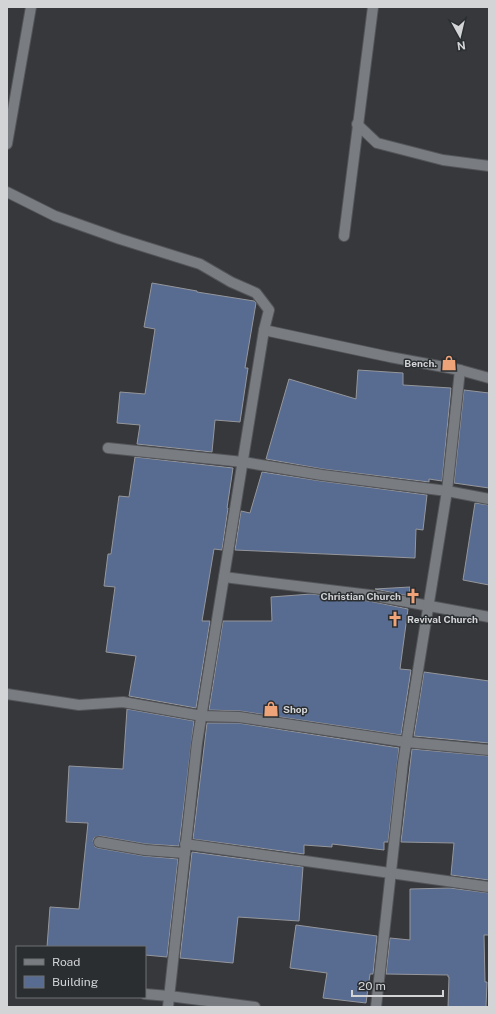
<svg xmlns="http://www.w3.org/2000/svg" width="496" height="1014" font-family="'Public Sans',sans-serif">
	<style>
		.building { fill: #586b90; stroke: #95979c }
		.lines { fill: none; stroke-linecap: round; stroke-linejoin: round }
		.street-casing { stroke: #535559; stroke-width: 12 }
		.street { stroke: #797c80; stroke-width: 10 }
		.labels { text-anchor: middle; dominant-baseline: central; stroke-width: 3; stroke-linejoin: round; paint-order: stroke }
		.poi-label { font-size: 10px; font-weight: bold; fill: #d2d4d6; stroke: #2b2e31; text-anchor: end }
	</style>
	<rect width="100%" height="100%" fill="#36383c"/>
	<!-- building -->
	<g class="building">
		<polygon points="152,283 197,291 197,292 254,301 256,303 245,368 248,368 240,422 215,420 212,452 137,444 140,425 117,423 120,392 145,394 155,329 144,327"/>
		<polygon points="358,370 403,373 403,385 451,388 442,481 429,479 429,482 323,469 266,459 289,379 356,399"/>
		<polygon points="464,390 489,393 489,488 454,483"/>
		<polygon points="135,457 233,468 227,508 228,508 222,550 214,549 202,621 210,621 196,708 129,696 136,656 106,652 115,587 104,586 108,554 111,554 119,496 129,497"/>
		<polygon points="262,472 321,481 427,495 423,530 416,529 415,558 235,550 241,511 250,513"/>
		<polygon points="475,503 489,505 489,585 463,580"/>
		<polygon points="410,587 409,596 375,589"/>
		<polygon points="311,594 369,601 408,609 400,669 411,670 401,735 240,711 209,710 223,621 272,621 271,597"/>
		<polygon points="424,672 489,681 489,743 414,736"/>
		<polygon points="127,709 194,721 179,846 146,844 100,836 94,838 93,841 95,847 98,848 144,856 178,859 167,957 145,955 145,947 47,947 50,907 79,909 88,823 66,822 69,766 123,769"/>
		<polygon points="207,723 238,723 399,748 388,842 384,842 384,850 332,844 332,847 304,845 304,854 193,839"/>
		<polygon points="412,749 489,756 489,880 451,875 454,843 401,842"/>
		<polygon points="192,852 303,867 299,921 238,917 233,963 180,958"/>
		<polygon points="450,888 489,893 489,935 484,935 485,982 487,982 486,1007 448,1007 449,977 448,977 448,975 386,974 390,938 410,940 410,889"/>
		<polygon points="296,925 377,936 373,974 370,974 366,1003 323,998 327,973 290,968"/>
	</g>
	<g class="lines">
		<defs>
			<g id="street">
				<polyline points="357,124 377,143 443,160 489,166"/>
				<polyline points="7,144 31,7"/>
				<polyline points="7,192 55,216 120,239 200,264 231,282 256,293 269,310 264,330 390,357 460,370 489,378"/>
				<polyline points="344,236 373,7"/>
				<polyline points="108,448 243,462 322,475 447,491 489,499"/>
				<polyline points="224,577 370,595 489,617"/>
				<polyline points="7,694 79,705 123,702 202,716 239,717 406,742 489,750"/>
				<polyline points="99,842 145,850 185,853"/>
				<polyline points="185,844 489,887"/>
				<polyline points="145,994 169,996 255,1007"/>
				<polyline points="168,1007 197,743 264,330"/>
				<polyline points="376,1007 403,763 447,491 460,370"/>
			</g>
		</defs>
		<!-- street casing -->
		<use href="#street" class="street-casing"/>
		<!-- street -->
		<use href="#street" class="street"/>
	</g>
	<!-- icons -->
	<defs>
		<symbol id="shop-bare" viewBox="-9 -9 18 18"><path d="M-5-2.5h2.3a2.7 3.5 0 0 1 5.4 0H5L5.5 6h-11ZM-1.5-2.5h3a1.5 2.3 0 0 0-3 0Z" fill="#efa378" stroke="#2b2e31" stroke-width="2.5" paint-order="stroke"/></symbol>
		<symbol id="church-bare" viewBox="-9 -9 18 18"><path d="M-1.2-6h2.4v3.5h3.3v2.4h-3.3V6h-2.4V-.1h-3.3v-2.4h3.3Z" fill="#efa378" stroke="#2b2e31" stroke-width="2.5" paint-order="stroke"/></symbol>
	</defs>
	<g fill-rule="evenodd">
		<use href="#shop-bare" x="438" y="352" width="22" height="22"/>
		<use href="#church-bare" x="402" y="585" width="22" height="22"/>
		<use href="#church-bare" x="384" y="608" width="22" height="22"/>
		<use href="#shop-bare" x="260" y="698" width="22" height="22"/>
	</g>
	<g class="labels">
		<!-- poi labels -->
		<g class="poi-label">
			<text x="437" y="363">Bench.</text>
			<text x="401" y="596">Christian Church</text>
			<text x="407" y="619" text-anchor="start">Revival Church</text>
			<text x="283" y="709" text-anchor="start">Shop</text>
		</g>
	</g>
	<!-- border -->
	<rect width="496" height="1014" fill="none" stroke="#d2d4d6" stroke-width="16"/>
	<!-- legend -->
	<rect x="16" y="946" width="130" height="52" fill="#2b2e31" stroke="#6e7073"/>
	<rect x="24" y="959" width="20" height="6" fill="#797c80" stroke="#6e7073"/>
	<text x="52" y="966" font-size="12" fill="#d2d4d6">Road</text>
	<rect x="24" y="976" width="20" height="12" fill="#586b90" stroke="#6e7073"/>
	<text x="52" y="986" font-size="12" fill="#d2d4d6">Building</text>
	<!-- north arrow -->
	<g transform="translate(460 36) rotate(172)" stroke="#2b2e31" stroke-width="3" paint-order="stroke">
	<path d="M0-3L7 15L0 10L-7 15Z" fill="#d2d4d6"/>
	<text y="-6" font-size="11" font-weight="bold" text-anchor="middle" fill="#d2d4d6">N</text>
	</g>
	<!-- scale -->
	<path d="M352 990v6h91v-6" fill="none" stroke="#d2d4d6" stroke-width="2"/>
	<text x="358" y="990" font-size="12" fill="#d2d4d6" stroke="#2b2e31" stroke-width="3" paint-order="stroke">20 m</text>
</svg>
